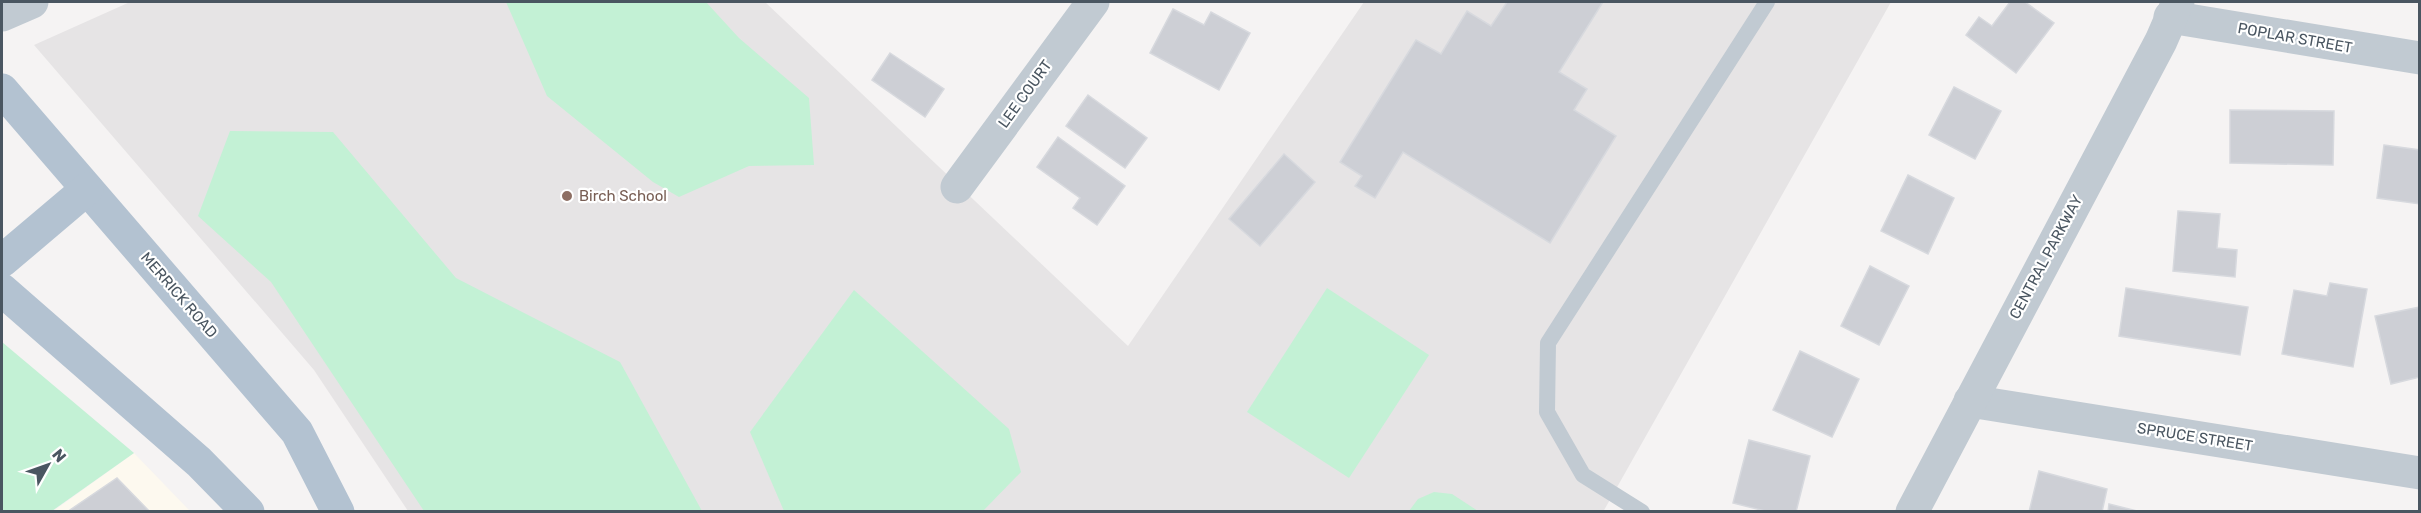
<svg xmlns="http://www.w3.org/2000/svg" width="2421" height="513" font-family="Rubik,sans-serif">
	<style>
		.commercial { fill: #fdf9ef }
		.education { fill: #e6e4e5 }
		.green { fill: #c3f1d5 }
		.building { fill: #cdcfd5; stroke: #d7d9de; stroke-width: 1.5 }
		.lines { fill: none; stroke-linecap: round; stroke-linejoin: round }
		.lane { stroke: #c1cad2; stroke-width: 16 }
		.street { stroke: #c1cad2; stroke-width: 33 }
		.primary { stroke: #b3c2d1; stroke-width: 33 }
		.education-dot { fill: #8d6e63; stroke: #fff; stroke-width: 2 }
		.labels { text-anchor: middle; dominant-baseline: central; stroke-width: 4.5; stroke-linejoin: round; paint-order: stroke }
		.street-label { font-size: 15px; fill: #4a5661; stroke: #fff }
		.education-label { font-size: 15px; fill: #785e54; stroke: #fff; text-anchor: start }
	</style>
	<rect width="100%" height="100%" fill="#f5f3f3"/>
	<!-- commercial -->
	<polygon class="commercial" points="134,453 190,511 52,512"/>
	<!-- education -->
	<polygon class="education" points="130,2 765,2 1128,346 1364,2 1891,2 1603,512 408,511 314,370 34,45"/>
	<!-- green -->
	<g class="green">
		<polygon points="506,2 706,2 739,38 809,98 814,165 749,166 679,197 653,182 547,96"/>
		<polygon points="230,131 333,132 456,278 620,362 702,511 424,511 271,282 198,216"/>
		<polygon points="1327,288 1429,355 1349,478 1247,412"/>
		<polygon points="854,290 1009,429 1021,472 983,511 784,511 750,432"/>
		<polygon points="2,342 134,453 52,511 2,511"/>
		<polygon points="1434,492 1452,494 1478,511 1409,511 1418,499"/>
	</g>
	<!-- building -->
	<g class="building">
		<polygon points="1507,2 1603,2 1559,72 1587,89 1574,110 1616,136 1550,243 1403,152 1375,198 1355,186 1362,176 1340,162 1416,40 1441,54 1467,11 1491,26"/>
		<polygon points="2010,2 2025,2 2054,23 2016,73 1966,35 1979,17 1992,26"/>
		<polygon points="1173,9 1204,25 1211,12 1250,33 1219,90 1150,53"/>
		<polygon points="890,53 944,89 925,117 872,80"/>
		<polygon points="1954,87 2001,111 1975,159 1929,135"/>
		<polygon points="1088,95 1147,138 1125,168 1066,126"/>
		<polygon points="2230,110 2334,111 2333,165 2230,163"/>
		<polygon points="1058,137 1125,186 1097,225 1073,208 1080,198 1037,167"/>
		<polygon points="2384,145 2420,150 2420,204 2377,198"/>
		<polygon points="1284,154 1315,182 1260,246 1229,219"/>
		<polygon points="1908,175 1954,198 1928,254 1881,231"/>
		<polygon points="2178,211 2220,214 2217,248 2237,250 2235,277 2173,271"/>
		<polygon points="1870,266 1909,286 1879,345 1841,326"/>
		<polygon points="2330,283 2367,289 2353,367 2282,354 2294,290 2327,296"/>
		<polygon points="2126,288 2248,307 2240,355 2119,336"/>
		<polygon points="2420,307 2420,377 2391,384 2375,316"/>
		<polygon points="1800,351 1859,379 1832,437 1773,410"/>
		<polygon points="1749,440 1810,456 1796,512 1769,512 1733,503"/>
		<polygon points="2039,471 2107,489 2102,512 2029,512"/>
		<polygon points="117,478 150,512 67,512"/>
		<polygon points="2109,504 2141,512 2108,512"/>
	</g>
	<g class="lines">
		<!-- lane -->
		<polyline class="lane" points="1642,512 1583,475 1547,412 1548,343 1767,2"/>
		<!-- street -->
		<g class="street">
			<polyline points="2,15 32,2"/>
			<polyline points="2170,17 2420,58"/>
			<polyline points="957,187 1093,2"/>
			<polyline points="1970,401 2420,473"/>
			<polyline points="1912,512 2161,41 2178,2"/>
		</g>
		<!-- primary -->
		<g class="primary">
			<polyline points="2,90 297,432 338,512"/>
			<polyline points="2,261 87,189"/>
			<polyline points="2,290 199,462 248,512"/>
		</g>
	</g>
	<!-- markers -->
	<circle class="education-dot" cx="567" cy="196" r="6"/>
	<g class="labels">
		<!-- street labels -->
		<g class="street-label">
			<text transform="translate(2295 38) rotate(10)">POPLAR STREET</text>
			<text transform="translate(1025 94) rotate(-54)">LEE COURT</text>
			<text transform="translate(2046 257) rotate(-62)">CENTRAL PARKWAY</text>
			<text transform="translate(179 295) rotate(49)">MERRICK ROAD</text>
			<text transform="translate(2195 437) rotate(9)">SPRUCE STREET</text>
		</g>
		<!-- education labels -->
		<g class="education-label">
			<text x="579" y="196">Birch School</text>
		</g>
	</g>
	<!-- border -->
	<rect width="2421" height="513" fill="none" stroke="#4a5661" stroke-width="6"/>
	<!-- north arrow -->
	<g transform="translate(48 465) rotate(50)" stroke="#ffffff" stroke-width="4.5" paint-order="stroke">
	<path d="M0-4.5L10 22L0 15L-10 22Z" fill="#4a5661"/>
	<text y="-9" font-size="16" font-weight="bold" text-anchor="middle" fill="#4a5661">N</text>
	</g>
</svg>
